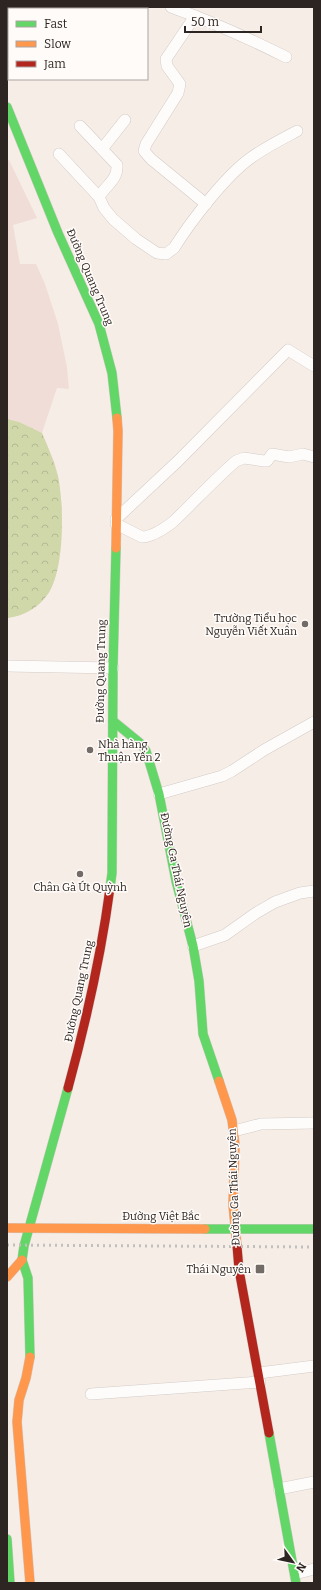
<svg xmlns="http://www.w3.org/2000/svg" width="321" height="1590" font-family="Bitter,serif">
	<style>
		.commercial { fill: #f0ddd7 }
		.forest { fill: url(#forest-crowns) }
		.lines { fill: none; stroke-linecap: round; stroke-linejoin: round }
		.street-casing { stroke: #d2cbc6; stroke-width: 12 }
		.fast-casing { stroke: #d2cbc6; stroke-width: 10 }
		.slow-casing { stroke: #d2cbc6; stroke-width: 10 }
		.jam-casing { stroke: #d2cbc6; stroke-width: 10 }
		.street { stroke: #fefcfb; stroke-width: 11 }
		.fast { stroke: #63d668; stroke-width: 9 }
		.slow { stroke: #ff974d; stroke-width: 9 }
		.jam { stroke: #b3261e; stroke-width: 9 }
		.rail { stroke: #c2c0be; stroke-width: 3; stroke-dasharray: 2 4; stroke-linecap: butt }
		.poi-dot { fill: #736b66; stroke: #fffbf9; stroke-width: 1.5 }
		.labels { text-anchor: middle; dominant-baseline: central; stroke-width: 3; stroke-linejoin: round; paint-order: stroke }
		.street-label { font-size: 11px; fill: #2c2521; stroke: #fffbf9 }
		.poi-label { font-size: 11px; fill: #2c2521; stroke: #fffbf9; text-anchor: end }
	</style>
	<defs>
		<pattern id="forest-crowns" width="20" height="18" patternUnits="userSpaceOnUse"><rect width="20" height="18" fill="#d0d8aa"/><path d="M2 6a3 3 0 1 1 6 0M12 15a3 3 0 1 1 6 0" fill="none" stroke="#b3b992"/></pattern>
	</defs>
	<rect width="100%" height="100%" fill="#f7ede7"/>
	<!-- commercial -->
	<polygon class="commercial" points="9,160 37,218 13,225 20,264 36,264 45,284 58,324 67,367 69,389 57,388 42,433 54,461 58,476 62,507 61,534 56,574 48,593 37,606 22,614 7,618 7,161"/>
	<!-- forest -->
	<path class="forest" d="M7 419 19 422 42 433C48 447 54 461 58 476 64 506 65 568 48 594 38 608 24 616 7 618Z"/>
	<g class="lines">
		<defs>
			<g id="street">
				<path d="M171 7C210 21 248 38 286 57"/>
				<polyline points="38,9 39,7"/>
				<polyline points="195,16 166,59 167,66 180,84 178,93 146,144 144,151 151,159 206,204"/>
				<polyline points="7,31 9,30"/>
				<path d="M80 126 117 165C118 180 106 185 99 197L104 208 113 219 136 239 157 253 166 254 174 248C191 221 226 175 252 157 266 147 282 139 297 131"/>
				<polyline points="102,149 125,120"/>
				<polyline points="59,154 99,197"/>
				<polyline points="116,519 178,461 288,350 314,366"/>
				<path d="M116 524 142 537C152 537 165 528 173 522 194 502 214 480 236 461L244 458 264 461H267L272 454 289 457 303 454 314 457"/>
				<polyline points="7,666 113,668"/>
				<polyline points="159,794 222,776 232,771 264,750 314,722"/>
				<polyline points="193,946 225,935 256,913 275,902 300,893 314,891"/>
				<polyline points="234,1131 261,1124 314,1123"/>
				<polyline points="259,1373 314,1366"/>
				<polyline points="91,1394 260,1382"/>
				<polyline points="279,1489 314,1482"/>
				<polyline points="295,1574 314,1569"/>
			</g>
			<g id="fast">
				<polyline points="7,107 58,233 99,324 112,373 117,418"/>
				<polyline points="113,721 140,743 146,751 159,794 176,881 193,946 199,981 203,1034 219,1081"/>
				<polyline points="110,888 112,873 113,668 116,548"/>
				<polyline points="205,1229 314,1229"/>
				<polyline points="30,1357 28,1278 22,1260 24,1246 68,1088"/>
				<polyline points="269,1433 296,1583"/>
				<polyline points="7,1539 10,1583"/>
			</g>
			<g id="slow">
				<polyline points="116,548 118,431 117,418"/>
				<polyline points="219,1081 232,1120 235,1145 233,1205 237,1246"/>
				<polyline points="7,1228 205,1229"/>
				<polyline points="7,1277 22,1260"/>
				<polyline points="30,1357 26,1378 19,1400 17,1422 30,1583"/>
			</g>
			<g id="jam">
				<path d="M68 1088C86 1022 101 956 110 888"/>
				<polyline points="237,1246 239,1270 269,1433"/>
			</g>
		</defs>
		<!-- street casing -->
		<use href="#street" class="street-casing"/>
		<!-- fast casing -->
		<use href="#fast" class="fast-casing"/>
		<!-- slow casing -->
		<use href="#slow" class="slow-casing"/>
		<!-- jam casing -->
		<use href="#jam" class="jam-casing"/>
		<!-- street -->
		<use href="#street" class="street"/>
		<!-- fast -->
		<use href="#fast" class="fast"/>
		<!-- slow -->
		<use href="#slow" class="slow"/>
		<!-- jam -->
		<use href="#jam" class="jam"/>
		<!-- rail -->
		<polyline class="rail" points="7,1245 314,1247"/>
	</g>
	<!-- markers -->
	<g class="poi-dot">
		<circle cx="305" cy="624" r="4"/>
		<circle cx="90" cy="750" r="4"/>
		<circle cx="80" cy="874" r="4"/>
		<rect x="255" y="1264" width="10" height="10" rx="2"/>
	</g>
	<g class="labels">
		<!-- street labels -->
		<g class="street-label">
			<text transform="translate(90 277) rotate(67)">Đường Quang Trung</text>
			<text transform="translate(101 671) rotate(-89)">Đường Quang Trung</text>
			<text transform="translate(176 870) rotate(78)">Đường Ga Thái Nguyên</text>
			<text transform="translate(79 991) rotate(-78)">Đường Quang Trung</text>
			<text transform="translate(234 1187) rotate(-92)">Đường Ga Thái Nguyên</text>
			<text x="161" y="1216">Đường Việt Bắc</text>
		</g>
		<!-- poi labels -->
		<g class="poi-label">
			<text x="297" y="618">Trường Tiểu học<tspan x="297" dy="13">Nguyễn Viết Xuân</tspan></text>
			<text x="98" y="744" text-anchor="start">Nhà hàng<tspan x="98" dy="13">Thuận Yến 2</tspan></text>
			<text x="80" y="887" text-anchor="middle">Chân Gà Út Quỳnh</text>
			<text x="251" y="1269">Thái Nguyên</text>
		</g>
	</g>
	<!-- border -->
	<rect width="321" height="1590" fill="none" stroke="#2c2521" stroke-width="16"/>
	<!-- legend -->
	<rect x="8" y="8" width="140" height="72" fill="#fffbf9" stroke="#aba5a3"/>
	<rect x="16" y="21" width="20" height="6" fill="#63d668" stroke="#aba5a3"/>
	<text x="44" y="28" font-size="12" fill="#2c2521">Fast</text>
	<rect x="16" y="41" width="20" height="6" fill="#ff974d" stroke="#aba5a3"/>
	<text x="44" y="48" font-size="12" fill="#2c2521">Slow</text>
	<rect x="16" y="61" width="20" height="6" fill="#b3261e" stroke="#aba5a3"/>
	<text x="44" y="68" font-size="12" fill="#2c2521">Jam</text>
	<!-- north arrow -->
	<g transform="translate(293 1562) rotate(123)" stroke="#fffbf9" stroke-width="3" paint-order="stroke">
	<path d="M0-3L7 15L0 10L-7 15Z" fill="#2c2521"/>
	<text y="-6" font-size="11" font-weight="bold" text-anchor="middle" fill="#2c2521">N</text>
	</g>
	<!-- scale -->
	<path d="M185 26v6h76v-6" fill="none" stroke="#2c2521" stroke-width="2"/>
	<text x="191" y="26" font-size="12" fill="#2c2521" stroke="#fffbf9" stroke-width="3" paint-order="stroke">50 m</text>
</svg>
